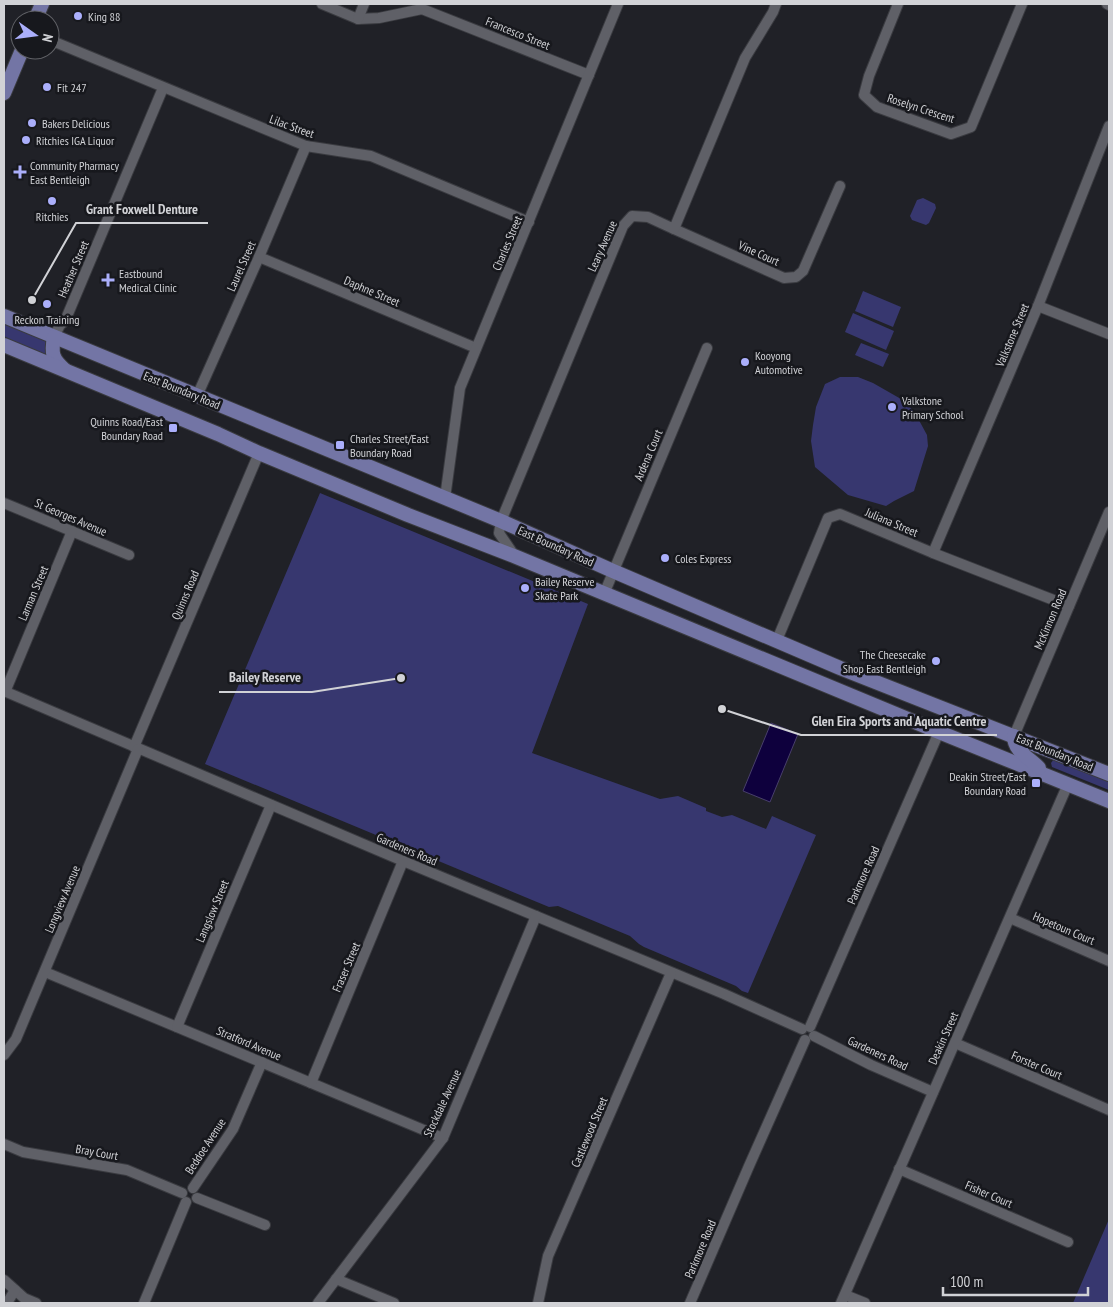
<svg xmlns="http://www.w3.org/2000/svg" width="1113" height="1307" font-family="'PT Sans Narrow',sans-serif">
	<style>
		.green { fill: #37376f }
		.water { fill: #0e003d; stroke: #483f6b }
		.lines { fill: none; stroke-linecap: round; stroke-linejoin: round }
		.minor-casing { stroke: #3a3b40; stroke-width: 12 }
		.major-casing { stroke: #3a3b40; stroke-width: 16 }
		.minor { stroke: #5f6067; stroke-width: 10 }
		.major { stroke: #7375a5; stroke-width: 14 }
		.poi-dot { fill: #abaffb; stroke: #17181d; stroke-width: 2 }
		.labels { text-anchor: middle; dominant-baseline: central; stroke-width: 5; stroke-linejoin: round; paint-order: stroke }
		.poi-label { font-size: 12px; fill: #d1d2d6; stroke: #17181d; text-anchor: start }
		.street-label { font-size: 12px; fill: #d1d2d6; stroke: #17181d }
		.leader { fill: none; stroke: #d1d2d6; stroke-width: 2 }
		.callout-dot { fill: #d1d2d6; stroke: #17181d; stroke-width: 2 }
		.callout-label { font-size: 14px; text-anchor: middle; font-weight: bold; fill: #d1d2d6; stroke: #17181d; stroke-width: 5; stroke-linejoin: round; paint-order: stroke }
	</style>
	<rect width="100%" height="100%" fill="#202127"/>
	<!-- green -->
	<g class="green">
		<polygon points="923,198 935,204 936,208 929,223 926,225 912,220 910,216 917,200"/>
		<polygon points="863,291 901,307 893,327 855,311"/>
		<polygon points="853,313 894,331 886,350 845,332"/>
		<polygon points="4,321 47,339 48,356 28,350 4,336"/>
		<polygon points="861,343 889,354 883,367 855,355"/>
		<polygon points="840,377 858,377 873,383 901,399 914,411 927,435 928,446 914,491 894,501 886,506 848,495 815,467 811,441 813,425 816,407 825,384"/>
		<polygon points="320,493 588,604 532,753 660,799 678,796 706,808 706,811 722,817 732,815 766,829 772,816 816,835 748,993 742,991 736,986 644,947 639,944 630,936 558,906 549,907 205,764"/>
		<polygon points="1054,759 1109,779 1109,790 1052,767 1051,763"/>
		<polygon points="1109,1219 1109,1303 1073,1303"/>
	</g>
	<!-- water -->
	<polygon class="water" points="771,723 798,734 770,802 743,791"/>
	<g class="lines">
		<defs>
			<g id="minor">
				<polyline points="322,4 358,19 379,18 422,9 589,75"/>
				<polyline points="898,4 869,76 864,95 877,107 951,134 971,127 1022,4"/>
				<polyline points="1107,4 1109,5"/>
				<polyline points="358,19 364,4"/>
				<polyline points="50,40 306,146 371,156 529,222"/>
				<polyline points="674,229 784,278 796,277 803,271 840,186"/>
				<polyline points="259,257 476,348"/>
				<polyline points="1038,306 1109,334"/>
				<polyline points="54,337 60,325 65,321 163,88"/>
				<polyline points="197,396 259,257 306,146"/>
				<polyline points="445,498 460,388 618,4"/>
				<polyline points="4,503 129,555"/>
				<polyline points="933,553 1038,306 1109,126"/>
				<polyline points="514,555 499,533 501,521 623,226 632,216 648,217 674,229 745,58 773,12 776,4"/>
				<polyline points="604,594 707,348"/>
				<polyline points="777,640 828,518 840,514 933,553 1069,606"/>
				<polyline points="4,691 403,861 724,994 802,1029"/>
				<polyline points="5,692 72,531"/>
				<polyline points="1014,736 1109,512"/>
				<polyline points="134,747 259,453"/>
				<polyline points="1010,918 1109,961"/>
				<polyline points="45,972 443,1138"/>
				<polyline points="177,1027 271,805"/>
				<polyline points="810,1027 939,732"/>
				<polyline points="814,1036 871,1065 933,1092"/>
				<polyline points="955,1043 1109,1110"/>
				<polyline points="4,1055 16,1039 138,749"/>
				<polyline points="311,1083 403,861"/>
				<polyline points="4,1144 23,1152 127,1170 182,1193"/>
				<polyline points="899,1169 1068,1242"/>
				<polyline points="193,1188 233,1129 262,1062"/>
				<polyline points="197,1198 265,1225"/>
				<polyline points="336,1279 394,1303"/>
				<polyline points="4,1280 24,1298 36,1303"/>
				<polyline points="845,1295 865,1303"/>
				<polyline points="7,1303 15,1290"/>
				<polyline points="144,1303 186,1202"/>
				<polyline points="318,1303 443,1138 536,916"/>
				<polyline points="538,1303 548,1256 671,973"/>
				<polyline points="690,1303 749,1166 805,1040"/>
				<polyline points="841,1303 1068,784"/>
			</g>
			<g id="major">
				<polyline points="35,20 42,4"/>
				<polyline points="4,93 22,50"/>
				<polyline points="4,316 501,521 613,571 840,668 1109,774"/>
				<path d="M54 337C51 353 52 359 65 370"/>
				<polyline points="4,345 218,434 259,453 408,515 514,556 939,732 1109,801"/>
				<path d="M1014 736C1014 752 1030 758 1039 768"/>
			</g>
		</defs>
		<!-- minor casing -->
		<use href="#minor" class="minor-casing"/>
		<!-- major casing -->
		<use href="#major" class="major-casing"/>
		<!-- minor -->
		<use href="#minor" class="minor"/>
		<!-- major -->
		<use href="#major" class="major"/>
	</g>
	<!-- markers -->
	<g class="poi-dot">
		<circle cx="78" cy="16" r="5"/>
		<circle cx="47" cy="87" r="5"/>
		<circle cx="32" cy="123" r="5"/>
		<circle cx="26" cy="140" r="5"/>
		<path d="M17.5 164.5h5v5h5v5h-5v5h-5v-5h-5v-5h5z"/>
		<circle cx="52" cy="201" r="5"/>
		<path d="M105.5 272.5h5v5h5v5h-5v5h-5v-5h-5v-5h5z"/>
		<circle cx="47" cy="304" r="5"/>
		<circle cx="745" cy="362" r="5"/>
		<circle cx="892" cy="407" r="5"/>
		<rect x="168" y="423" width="10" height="10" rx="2.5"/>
		<rect x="335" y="440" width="10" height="10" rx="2.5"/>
		<circle cx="665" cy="558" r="5"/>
		<circle cx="525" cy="588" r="5"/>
		<circle cx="936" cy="661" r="5"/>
		<rect x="1031" y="778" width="10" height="10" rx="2.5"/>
	</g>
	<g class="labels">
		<!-- poi labels -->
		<g class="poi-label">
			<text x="88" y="16">King 88</text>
			<text x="57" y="87">Fit 247</text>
			<text x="42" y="123">Bakers Delicious</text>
			<text x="36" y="140">Ritchies IGA Liquor</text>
			<text x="30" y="165">Community Pharmacy<tspan x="30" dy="14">East Bentleigh</tspan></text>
			<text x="52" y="216" text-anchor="middle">Ritchies</text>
			<text x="119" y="273">Eastbound<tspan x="119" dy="14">Medical Clinic</tspan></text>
			<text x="47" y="319" text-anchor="middle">Reckon Training</text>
			<text x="755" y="355">Kooyong<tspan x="755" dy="14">Automotive</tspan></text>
			<text x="902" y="400">Valkstone<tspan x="902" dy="14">Primary School</tspan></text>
			<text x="163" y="421" text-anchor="end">Quinns Road/East<tspan x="163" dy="14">Boundary Road</tspan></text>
			<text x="350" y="438">Charles Street/East<tspan x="350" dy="14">Boundary Road</tspan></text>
			<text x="675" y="558">Coles Express</text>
			<text x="535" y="581">Bailey Reserve<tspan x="535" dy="14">Skate Park</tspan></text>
			<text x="926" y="654" text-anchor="end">The Cheesecake<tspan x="926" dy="14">Shop East Bentleigh</tspan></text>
			<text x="1026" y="776" text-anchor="end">Deakin Street/East<tspan x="1026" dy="14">Boundary Road</tspan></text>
		</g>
		<!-- street labels -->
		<g class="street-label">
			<text transform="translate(518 33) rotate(22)">Francesco Street</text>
			<text transform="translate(921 108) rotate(18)">Roselyn Crescent</text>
			<text transform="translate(292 126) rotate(20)">Lilac Street</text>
			<text transform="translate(507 243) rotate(-67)">Charles Street</text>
			<text transform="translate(602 246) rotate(-66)">Leary Avenue</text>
			<text transform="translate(759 253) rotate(24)">Vine Court</text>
			<text transform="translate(241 266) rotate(-66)">Laurel Street</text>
			<text transform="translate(73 269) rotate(-67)">Heather Street</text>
			<text transform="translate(372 291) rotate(23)">Daphne Street</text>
			<text transform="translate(1012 335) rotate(-67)">Valkstone Street</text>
			<text transform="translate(182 390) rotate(22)">East Boundary Road</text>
			<text transform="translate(648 455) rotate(-67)">Ardena Court</text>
			<text transform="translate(71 517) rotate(23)">St Georges Avenue</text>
			<text transform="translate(892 522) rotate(23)">Juliana Street</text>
			<text transform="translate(556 546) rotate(24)">East Boundary Road</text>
			<text transform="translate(33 593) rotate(-67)">Larman Street</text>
			<text transform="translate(185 595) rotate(-67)">Quinns Road</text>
			<text transform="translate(1050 619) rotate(-67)">McKinnon Road</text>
			<text transform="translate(1055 752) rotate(22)">East Boundary Road</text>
			<text transform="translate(407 849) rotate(23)">Gardeners Road</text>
			<text transform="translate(863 875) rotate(-66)">Parkmore Road</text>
			<text transform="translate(62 899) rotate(-67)">Longview Avenue</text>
			<text transform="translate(212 911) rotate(-67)">Langslow Street</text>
			<text transform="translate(1064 928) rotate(23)">Hopetoun Court</text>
			<text transform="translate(346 967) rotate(-67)">Fraser Street</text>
			<text transform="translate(943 1038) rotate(-66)">Deakin Street</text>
			<text transform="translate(249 1043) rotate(23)">Stratford Avenue</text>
			<text transform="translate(878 1053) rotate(25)">Gardeners Road</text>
			<text transform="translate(1037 1065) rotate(23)">Forster Court</text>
			<text transform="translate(442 1103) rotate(-65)">Stockdale Avenue</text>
			<text transform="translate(589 1132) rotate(-67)">Castlewood Street</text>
			<text transform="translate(205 1146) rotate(-57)">Beddoe Avenue</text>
			<text transform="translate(97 1152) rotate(10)">Bray Court</text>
			<text transform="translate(989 1194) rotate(23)">Fisher Court</text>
			<text transform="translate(700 1249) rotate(-67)">Parkmore Road</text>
		</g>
	</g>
	<!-- callouts -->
	<path class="leader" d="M32 300L76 223H208M401 678L312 692H219M722 709L801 735H997"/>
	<g class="callout-dot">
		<circle cx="32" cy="300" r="5"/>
		<circle cx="401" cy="678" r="5"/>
		<circle cx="722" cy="709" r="5"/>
	</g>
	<g class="callout-label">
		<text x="142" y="214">Grant Foxwell Denture</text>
		<text x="265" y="682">Bailey Reserve</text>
		<text x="899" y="726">Glen Eira Sports and Aquatic Centre</text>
	</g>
	<!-- border -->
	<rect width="1113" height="1307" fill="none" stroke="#d1d2d6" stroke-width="10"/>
	<!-- north arrow -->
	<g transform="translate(35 35) rotate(104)"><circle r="24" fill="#17181d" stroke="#616267"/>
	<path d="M0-4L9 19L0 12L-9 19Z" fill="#abaffb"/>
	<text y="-8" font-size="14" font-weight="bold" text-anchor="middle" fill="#d1d2d6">N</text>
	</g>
	<!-- scale -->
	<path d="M943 1287v8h145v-8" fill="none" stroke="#d1d2d6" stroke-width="2.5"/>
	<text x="950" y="1287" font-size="15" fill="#d1d2d6" stroke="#17181d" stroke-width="4" paint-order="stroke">100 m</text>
</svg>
